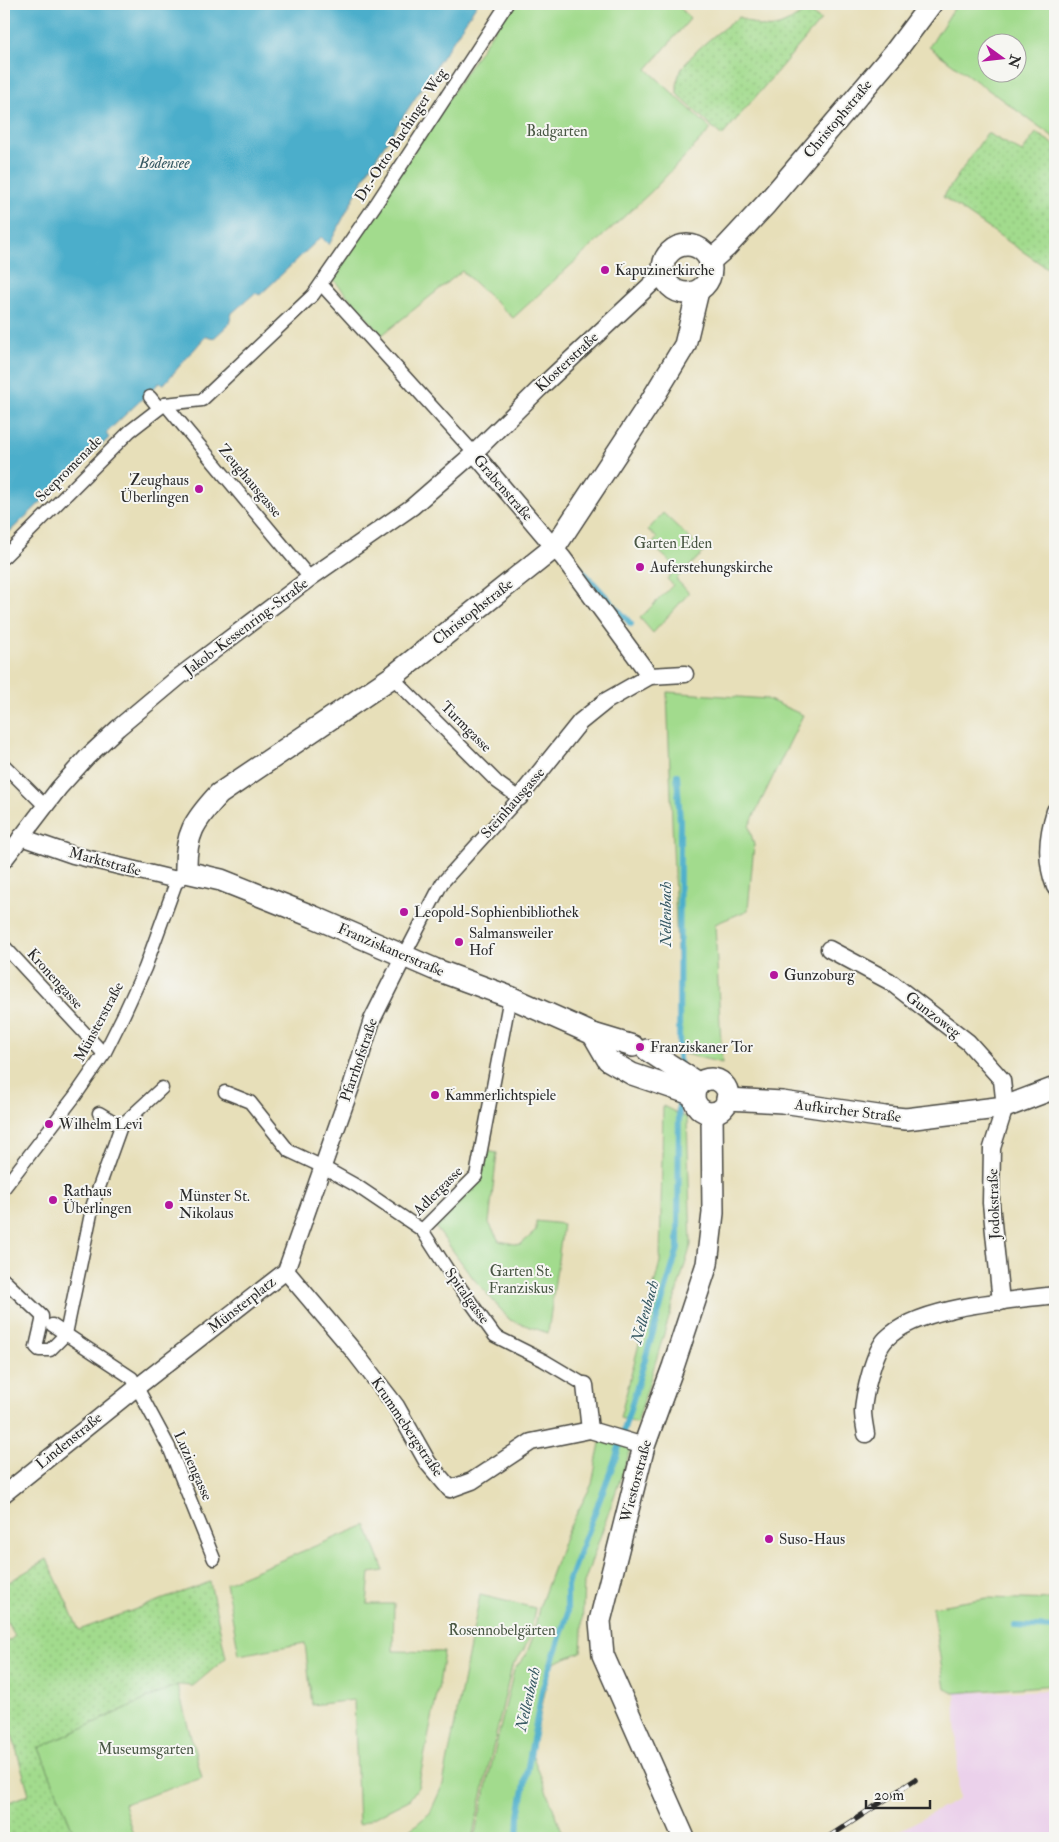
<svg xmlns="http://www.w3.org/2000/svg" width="1059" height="1842" font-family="'IM FELL Double Pica',serif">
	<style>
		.built { fill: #ebd1eb }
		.grass { fill: url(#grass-dots); stroke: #66835c }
		.green { fill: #a2db8d; stroke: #66835c; fill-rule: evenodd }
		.water { fill: #4caecb; stroke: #3c6c7b }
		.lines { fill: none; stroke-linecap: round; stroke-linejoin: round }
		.stream { stroke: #4caecb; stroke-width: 6 }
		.pedestrian-casing { stroke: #474640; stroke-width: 15 }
		.minor-casing { stroke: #474640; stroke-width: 19 }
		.tertiary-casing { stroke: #474640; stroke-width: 24 }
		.pedestrian { stroke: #fff; stroke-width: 12 }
		.minor { stroke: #fff; stroke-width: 16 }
		.tertiary { stroke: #fff; stroke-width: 21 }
		.rail-casing { stroke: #2b2b2b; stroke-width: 5.5 }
		.rail { stroke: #f6f6f2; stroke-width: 4; stroke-dasharray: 11; stroke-linecap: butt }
		.poi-dot { fill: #b5179e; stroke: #f6f6f2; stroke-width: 2 }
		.labels { text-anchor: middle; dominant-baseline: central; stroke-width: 4; stroke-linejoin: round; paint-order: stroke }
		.street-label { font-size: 15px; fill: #2b2b2b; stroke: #f6f6f2 }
		.park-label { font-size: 15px; fill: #495744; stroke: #f6f6f2 }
		.poi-label { font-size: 15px; fill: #2b2b2b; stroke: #f6f6f2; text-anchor: start }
		.water-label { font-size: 16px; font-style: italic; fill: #375963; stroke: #f6f6f2 }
	</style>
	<defs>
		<pattern id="grass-dots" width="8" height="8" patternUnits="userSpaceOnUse" patternTransform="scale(1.25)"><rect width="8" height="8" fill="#a2db8d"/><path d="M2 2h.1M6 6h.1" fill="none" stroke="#8cbc7a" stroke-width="1.8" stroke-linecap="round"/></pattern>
	</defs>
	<rect width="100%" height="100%" fill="#f6f6f2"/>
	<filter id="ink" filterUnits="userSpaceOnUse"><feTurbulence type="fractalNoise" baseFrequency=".02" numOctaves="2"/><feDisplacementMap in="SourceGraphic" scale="10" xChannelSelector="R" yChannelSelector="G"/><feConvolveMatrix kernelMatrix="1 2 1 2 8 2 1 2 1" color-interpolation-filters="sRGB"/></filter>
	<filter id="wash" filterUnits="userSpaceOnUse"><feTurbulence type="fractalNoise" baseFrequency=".0096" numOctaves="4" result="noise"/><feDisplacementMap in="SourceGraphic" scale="20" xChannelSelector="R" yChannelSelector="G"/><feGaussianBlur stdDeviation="1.12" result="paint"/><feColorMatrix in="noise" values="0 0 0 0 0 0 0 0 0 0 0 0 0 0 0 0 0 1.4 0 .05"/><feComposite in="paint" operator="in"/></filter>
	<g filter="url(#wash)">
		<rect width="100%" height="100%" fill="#e7dfb9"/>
		<!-- built -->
		<polygon class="built" points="1055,1690 1055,1838 885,1838 959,1799 955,1693"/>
		<!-- grass -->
		<g class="grass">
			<path d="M805 12 815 16 821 20 722 136 677 94C677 89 677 83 678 78 683 57 721 30 739 17 770 33 776 30 805 12Z"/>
			<polygon points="987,133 1022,152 1036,133 1055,145 1055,249 1050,270 943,197"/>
			<polygon points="47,1559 79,1630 210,1582 226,1658 193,1686 177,1685 39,1748 76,1838 4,1838 4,1804 29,1794 4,1706 4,1645 15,1636 4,1615 4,1585"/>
		</g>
		<!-- green -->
		<g class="green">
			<polygon points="511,4 677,4 690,19 647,69 711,129 651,192 513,318 462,271 382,335 331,277"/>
			<path d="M957 4H1055V138L929 47ZM1016 42V72H986V42Z"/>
			<polygon points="663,513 704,552 676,579 689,593 653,633 640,618 673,585 667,579 677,568 652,545 657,538 648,530"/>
			<polygon points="667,692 767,699 803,715 749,826 754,845 748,910 715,924 722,1063 681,1053"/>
			<polygon points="663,1106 687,1118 691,1245 637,1423 620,1418 660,1262"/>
			<polygon points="487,1151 497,1153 489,1223 499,1241 520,1245 536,1231 536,1221 563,1224 548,1333 510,1320 473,1278 434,1225 453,1205 478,1184"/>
			<polygon points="608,1437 631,1448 584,1583 581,1652 551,1664 532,1754 562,1831 554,1838 474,1838 514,1670 526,1655 533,1637 539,1608 567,1532 592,1484 600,1443"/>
			<polygon points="366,1525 384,1571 370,1573 367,1604 394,1604 393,1651 444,1652 439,1685 418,1787 409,1800 359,1825 354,1700 312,1705 305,1643 239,1655 226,1583"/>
			<path d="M480 1595 535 1608C530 1636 530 1644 512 1666L472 1838H400L430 1813 443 1784Z"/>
			<polygon points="987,1598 1055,1600 1055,1685 955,1693 945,1689 932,1607"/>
			<polygon points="177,1685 202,1778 124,1804 134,1838 76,1838 39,1748"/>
		</g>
		<!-- water -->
		<polygon class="water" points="4,4 477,4 370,167 329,245 321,237 260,295 255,293 232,313 229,324 214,338 206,336 164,384 159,383 106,433 109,438 4,537"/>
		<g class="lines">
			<!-- stream -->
			<g class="stream">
				<polyline points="576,564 631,624"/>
				<polyline points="677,775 680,821 679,1066"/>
				<polyline points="1015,1626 1055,1628"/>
				<polyline points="518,1838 519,1816 542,1690 567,1617 567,1585 616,1457 678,1248 679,1094"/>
			</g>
		</g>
	</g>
	<g filter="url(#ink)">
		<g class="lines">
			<defs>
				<g id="pedestrian">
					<polyline points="321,284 474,453"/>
					<polyline points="150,397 159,408"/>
					<polyline points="165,404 310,578"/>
					<polyline points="4,557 130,431 165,404 202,400 313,295 376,204 507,4"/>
					<polyline points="392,677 497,782 519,798 442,883 404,956"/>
					<polyline points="4,765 45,806"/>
					<polyline points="4,946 104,1054"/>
					<polyline points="225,1092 250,1102 289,1151 323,1167 357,1186 422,1230 449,1272 495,1336 543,1360 585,1385"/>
					<polyline points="121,1126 162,1088"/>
					<polyline points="4,1188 75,1096 104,1054 124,1014 145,968 177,880"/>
					<polyline points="422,1230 476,1176 510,997"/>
					<polyline points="4,1280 42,1316 42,1321 36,1347 39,1350 50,1350 66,1334 93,1204 121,1126 99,1113"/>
					<polyline points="52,1325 132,1378 169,1447 214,1559"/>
				</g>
				<g id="minor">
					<polyline points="474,453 563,558 650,676"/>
					<polyline points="519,798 580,722 606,701 650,676 685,674"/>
					<path d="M1055 811C1047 837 1045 861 1055 887"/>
					<polyline points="21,837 73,855 177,880 186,872"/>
					<polyline points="4,860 59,788 87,757 118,728 180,676 310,578 412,507 474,453 539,389 663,273"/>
					<polyline points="829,949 889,981 968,1042 1002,1080 1005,1107 992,1148 991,1203 1001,1302"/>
					<polyline points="286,1271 352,1349 396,1406 428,1463 450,1489 472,1481 531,1442 590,1430 644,1446"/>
					<polyline points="585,1385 590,1430"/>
					<path d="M866 1434C865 1427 863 1419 863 1411 864 1394 874 1351 886 1339 919 1305 1010 1301 1055 1295"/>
					<polyline points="4,1494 136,1388 286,1271 352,1084 372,1020 404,956"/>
				</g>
				<g id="tertiary">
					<circle cx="687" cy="269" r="24"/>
					<polyline points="710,261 726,247 766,204 895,52 931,4"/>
					<polyline points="593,1034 608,1060 632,1074 694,1095"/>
					<path d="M633 1046 593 1034 510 997 434 969 314 917 221 880 186 872C185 834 194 821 219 794L392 677 555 547 651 401 685 345 698 291"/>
					<polyline points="647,1050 699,1084"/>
					<circle cx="711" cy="1096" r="17"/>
					<polyline points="727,1099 782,1102 885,1117 906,1119 1005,1107 1055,1088"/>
					<polyline points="684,1838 603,1655 600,1621 644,1446 673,1367 707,1264 713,1213 712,1113"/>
				</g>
			</defs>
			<!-- pedestrian casing -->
			<use href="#pedestrian" class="pedestrian-casing"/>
			<!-- minor casing -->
			<use href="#minor" class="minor-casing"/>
			<!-- tertiary casing -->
			<use href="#tertiary" class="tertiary-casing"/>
			<!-- pedestrian -->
			<use href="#pedestrian" class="pedestrian"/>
			<!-- minor -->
			<use href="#minor" class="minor"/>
			<!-- tertiary -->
			<use href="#tertiary" class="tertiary"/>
			<defs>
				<polyline id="rail" points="827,1838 915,1780"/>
			</defs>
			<!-- rail casing -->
			<use href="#rail" class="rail-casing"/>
			<!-- rail -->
			<use href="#rail" class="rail"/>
		</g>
	</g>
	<!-- markers -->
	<g class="poi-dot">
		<circle cx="605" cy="270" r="5"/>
		<circle cx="199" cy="489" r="5"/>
		<circle cx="640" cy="567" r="5"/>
		<circle cx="404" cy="912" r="5"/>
		<circle cx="459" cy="942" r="5"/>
		<circle cx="774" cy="975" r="5"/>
		<circle cx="640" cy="1047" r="5"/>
		<circle cx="435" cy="1095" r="5"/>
		<circle cx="49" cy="1124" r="5"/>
		<circle cx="53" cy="1200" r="5"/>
		<circle cx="169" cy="1205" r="5"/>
		<circle cx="769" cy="1539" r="5"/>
	</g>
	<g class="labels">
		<!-- street labels -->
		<g class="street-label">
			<text transform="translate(838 119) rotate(-50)">Christophstraße</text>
			<text transform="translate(401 135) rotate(-57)">Dr.-Otto-Buchinger Weg</text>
			<text transform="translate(567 362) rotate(-43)">Klosterstraße</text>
			<text transform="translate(69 469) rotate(-45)">Seepromenade</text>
			<text transform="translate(250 481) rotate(50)">Zeughausgasse</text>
			<text transform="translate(503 488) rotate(49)">Grabenstraße</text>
			<text transform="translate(473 612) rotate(-38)">Christophstraße</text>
			<text transform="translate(246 627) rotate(-37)">Jakob-Kessenring-Straße</text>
			<text transform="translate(466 727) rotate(45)">Turmgasse</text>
			<text transform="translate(513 803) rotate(-49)">Steinhausgasse</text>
			<text transform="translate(105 862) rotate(15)">Marktstraße</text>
			<text transform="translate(391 950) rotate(23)">Franziskanerstraße</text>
			<text transform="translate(55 979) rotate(48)">Kronengasse</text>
			<text transform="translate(933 1015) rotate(38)">Gunzoweg</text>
			<text transform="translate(99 1022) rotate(-62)">Münsterstraße</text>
			<text transform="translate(359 1060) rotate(-71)">Pfarrhofstraße</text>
			<text transform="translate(848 1111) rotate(7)">Aufkircher Straße</text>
			<text transform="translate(438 1191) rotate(-45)">Adlergasse</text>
			<text transform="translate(994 1204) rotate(-92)">Jodokstraße</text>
			<text transform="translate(467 1296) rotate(54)">Spitalgasse</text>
			<text transform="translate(242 1305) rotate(-38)">Münsterplatz</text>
			<text transform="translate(407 1427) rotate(56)">Krummebergstraße</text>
			<text transform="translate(69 1441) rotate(-39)">Lindenstraße</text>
			<text transform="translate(193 1466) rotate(66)">Luziengasse</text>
			<text transform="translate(636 1481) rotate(-75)">Wiestorstraße</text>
		</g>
		<!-- park labels -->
		<g class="park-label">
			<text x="557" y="131">Badgarten</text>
			<text x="673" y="543">Garten Eden</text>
			<text x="521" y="1271">Garten St.<tspan x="521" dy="17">Franziskus</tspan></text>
			<text x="502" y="1630">Rosennobelgärten</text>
			<text x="146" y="1749">Museumsgarten</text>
		</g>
		<!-- poi labels -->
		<g class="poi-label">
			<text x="615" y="270">Kapuzinerkirche</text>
			<text x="189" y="480" text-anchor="end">Zeughaus<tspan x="189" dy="17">Überlingen</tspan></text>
			<text x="650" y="567">Auferstehungskirche</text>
			<text x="414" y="912">Leopold-Sophienbibliothek</text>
			<text x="469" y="933">Salmansweiler<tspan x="469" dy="17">Hof</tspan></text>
			<text x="784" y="975">Gunzoburg</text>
			<text x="650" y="1047">Franziskaner Tor</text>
			<text x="445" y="1095">Kammerlichtspiele</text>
			<text x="59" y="1124">Wilhelm Levi</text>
			<text x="63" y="1191">Rathaus<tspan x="63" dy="17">Überlingen</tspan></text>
			<text x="179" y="1196">Münster St.<tspan x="179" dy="17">Nikolaus</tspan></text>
			<text x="779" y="1539">Suso-Haus</text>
		</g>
		<!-- water labels -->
		<g class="water-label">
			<text x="164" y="163">Bodensee</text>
			<text transform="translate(666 914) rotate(-90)">Nellenbach</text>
			<text transform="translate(645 1312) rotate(-74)">Nellenbach</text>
			<text transform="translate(528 1699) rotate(-77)">Nellenbach</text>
		</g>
	</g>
	<!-- margin -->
	<rect width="1059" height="1842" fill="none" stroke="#f6f6f2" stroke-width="20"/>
	<!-- north arrow -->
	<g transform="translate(1002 58) rotate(105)"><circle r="24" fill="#f6f6f2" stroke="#a5a5a2"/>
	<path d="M0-4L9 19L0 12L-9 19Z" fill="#b5179e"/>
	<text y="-8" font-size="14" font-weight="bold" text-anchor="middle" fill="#2b2b2b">N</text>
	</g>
	<!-- scale -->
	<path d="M866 1800v8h64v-8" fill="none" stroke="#2b2b2b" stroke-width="2.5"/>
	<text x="874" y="1800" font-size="15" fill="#2b2b2b" stroke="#f6f6f2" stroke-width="4" paint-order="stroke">20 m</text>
</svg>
